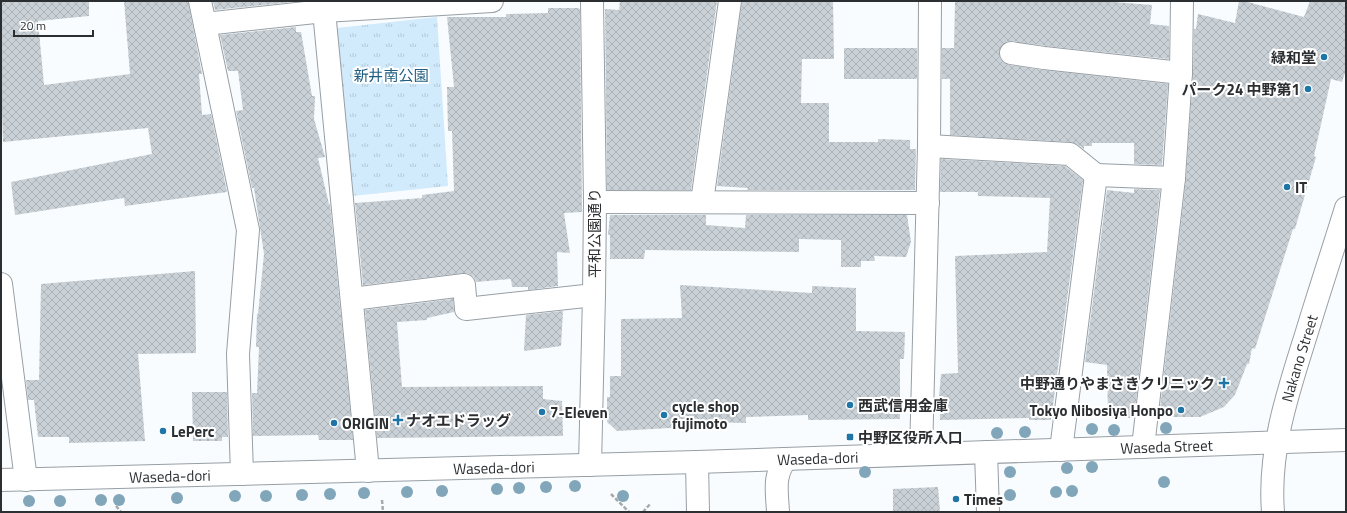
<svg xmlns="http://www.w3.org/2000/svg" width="1347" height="513" font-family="'Titillium Web','Noto Sans JP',sans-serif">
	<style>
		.park { fill: url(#park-tufts) }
		.building { fill: url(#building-cross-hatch) }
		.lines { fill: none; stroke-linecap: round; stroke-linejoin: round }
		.minor-casing { stroke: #979fa5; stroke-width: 24 }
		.major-casing { stroke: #979fa5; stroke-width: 24 }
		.path { stroke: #a5a9ab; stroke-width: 2.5; stroke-dasharray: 4 2; stroke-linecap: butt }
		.minor { stroke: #fff; stroke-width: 22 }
		.major { stroke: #fff; stroke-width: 22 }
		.tree { fill: #81a5b9 }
		.poi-dot { fill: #1f75a5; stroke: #fff; stroke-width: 1.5 }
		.labels { text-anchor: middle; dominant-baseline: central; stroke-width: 4; stroke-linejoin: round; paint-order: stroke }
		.poi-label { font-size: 15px; font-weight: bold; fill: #2c2f32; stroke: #fff; text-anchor: start }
		.park-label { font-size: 15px; fill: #1f5d81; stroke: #fff }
		.street-label { font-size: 15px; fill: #2c2f32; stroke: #fff }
	</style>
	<defs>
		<pattern id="park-tufts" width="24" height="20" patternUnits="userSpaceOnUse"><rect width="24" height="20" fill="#d1eafc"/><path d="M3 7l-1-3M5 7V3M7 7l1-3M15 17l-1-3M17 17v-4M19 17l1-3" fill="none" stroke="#b4c9d8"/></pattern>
		<pattern id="building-cross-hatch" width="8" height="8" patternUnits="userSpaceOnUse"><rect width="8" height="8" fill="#c9d1d7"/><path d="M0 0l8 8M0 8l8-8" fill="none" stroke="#adb4b9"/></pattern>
	</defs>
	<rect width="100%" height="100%" fill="#f8fcfe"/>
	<!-- park -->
	<polygon class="park" points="437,17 448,186 352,196 337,28"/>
	<!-- building -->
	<g class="building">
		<polygon points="1,1 89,1 89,16 38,21 44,85 130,74 124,1 188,1 202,74 199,74 202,115 211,114 227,192 125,206 124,198 15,215 11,182 152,154 148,128 3,142 1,82"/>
		<polygon points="213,1 292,1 292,2 215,10"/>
		<polygon points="620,1 717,1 691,190 607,190 605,9 619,10"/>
		<polygon points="742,1 833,1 834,59 802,59 801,103 829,103 829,142 878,142 878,139 910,140 910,149 916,149 915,190 747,190 748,188 717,186"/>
		<polygon points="955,1 1101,1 1152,5 1150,24 1169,26 1169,59 1046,46 1013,41 1007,41 1002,45 999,52 1000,58 1003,62 1009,65 1043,70 1168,84 1162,165 1134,164 1134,143 1092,143 1092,146 1084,146 1084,149 1077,144 1071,142 950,135 950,79 942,79 942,48 954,48"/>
		<polygon points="1239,1 1244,1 1304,17 1310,1 1346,1 1346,70 1342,82 1331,79 1314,156 1316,157 1295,229 1293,229 1255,349 1252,348 1249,364 1247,364 1235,395 1224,407 1200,417 1159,417 1186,179 1193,74 1194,29 1196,29 1198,14 1235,23"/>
		<polygon points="548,8 578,8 580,9 582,212 564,213 570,253 557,252 558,286 528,290 528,287 512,287 511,279 476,282 474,277 469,274 463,273 363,285 355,203 422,198 422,195 454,191 452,131 448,131 447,87 454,87 447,17 506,17 506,14 548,13"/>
		<polygon points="296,27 296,32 301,32 312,96 315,96 314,119 325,157 318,158 329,204 330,204 353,440 319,440 318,435 253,436 252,393 257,393 259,347 256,347 257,314 258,314 264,254 254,188 252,188 236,111 243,110 238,71 228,71 220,35"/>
		<rect x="844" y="48" width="73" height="31"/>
		<polygon points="941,159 1065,166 1083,180 1051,420 1029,420 1029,418 940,420 939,397 941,374 958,373 955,256 1047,252 1050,198 978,196 978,192 940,192"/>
		<polygon points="1134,189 1160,190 1134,418 1108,418 1107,365 1085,362 1107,190 1134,193"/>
		<polygon points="610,215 706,215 706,225 745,228 746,215 907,215 911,242 906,257 874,256 875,261 861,261 861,267 841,267 841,240 799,239 799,252 645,250 644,259 610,259 610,235 608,235"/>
		<polygon points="195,271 196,353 138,354 145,441 69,443 69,437 38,437 34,400 28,400 26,380 39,380 41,284"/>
		<polygon points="680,285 812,293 812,286 856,288 856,331 905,332 904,359 900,359 900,419 808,420 808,415 746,417 746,423 704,422 705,426 617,431 607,422 607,397 610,397 610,376 621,376 621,319 682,318"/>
		<polygon points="453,299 454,312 427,318 427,320 397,322 402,387 543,386 543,399 562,401 563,436 377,438 365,310"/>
		<polygon points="563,311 561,346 524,351 526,315"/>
		<polygon points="192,392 227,392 228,437 222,437 222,441 193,441"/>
		<polygon points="938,487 940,512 893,512 893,489"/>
	</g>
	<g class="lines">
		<defs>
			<g id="minor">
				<polyline points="200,1 248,230 238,354 242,474"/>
				<polyline points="324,11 368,471"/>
				<polyline points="205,24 324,11 492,1"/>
				<polyline points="1011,53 1044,58 1181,73"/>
				<polyline points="929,146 1070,154 1096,175"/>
				<polyline points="595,202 928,203"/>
				<polyline points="702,202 730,1"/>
				<polyline points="1,284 26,480"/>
				<polyline points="352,299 464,285 466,309 594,295"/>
				<polyline points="1143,447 1174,178 1181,73 1182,1"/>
				<polyline points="1061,450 1096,175 1174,178"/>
				<polyline points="986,452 988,512"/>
				<polyline points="921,454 929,146 930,1"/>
				<polyline points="697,462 698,512"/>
				<polyline points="590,465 594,295 595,202 592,1"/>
				<path d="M778 512C777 491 773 476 786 459"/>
			</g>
			<g id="major">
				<path id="s1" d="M1 480 697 462 1346 440"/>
				<path id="s2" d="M1273 512C1268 451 1288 392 1306 335 1319 292 1333 250 1346 208"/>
			</g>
		</defs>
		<!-- minor casing -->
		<use href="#minor" class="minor-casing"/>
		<!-- major casing -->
		<use href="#major" class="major-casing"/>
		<!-- path -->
		<g class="path">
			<polyline points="611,494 629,512"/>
			<polyline points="382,500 383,512"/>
			<polyline points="116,506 121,512"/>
			<polyline points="643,512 651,503"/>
		</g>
		<!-- minor -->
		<use href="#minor" class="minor"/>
		<!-- major -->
		<use href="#major" class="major"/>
	</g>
	<!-- trees -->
	<g class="tree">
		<circle cx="1166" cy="428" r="6"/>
		<circle cx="1092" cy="429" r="6"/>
		<circle cx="1114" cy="430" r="6"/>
		<circle cx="1025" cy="432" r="6"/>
		<circle cx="997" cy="433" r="6"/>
		<circle cx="1092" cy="467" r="6"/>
		<circle cx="1067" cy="468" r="6"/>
		<circle cx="865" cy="472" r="6"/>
		<circle cx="1010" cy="472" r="6"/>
		<circle cx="1164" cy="482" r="6"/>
		<circle cx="575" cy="486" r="6"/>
		<circle cx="546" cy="487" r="6"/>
		<circle cx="519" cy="488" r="6"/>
		<circle cx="497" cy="489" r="6"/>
		<circle cx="442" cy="491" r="6"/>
		<circle cx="1072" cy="491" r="6"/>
		<circle cx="407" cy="492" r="6"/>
		<circle cx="1056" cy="492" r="6"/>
		<circle cx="364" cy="493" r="6"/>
		<circle cx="330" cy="494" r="6"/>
		<circle cx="302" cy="495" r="6"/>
		<circle cx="1010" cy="495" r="6"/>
		<circle cx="235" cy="496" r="6"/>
		<circle cx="266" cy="496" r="6"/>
		<circle cx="623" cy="496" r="6"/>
		<circle cx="177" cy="498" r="6"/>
		<circle cx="101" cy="500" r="6"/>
		<circle cx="119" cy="500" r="6"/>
		<circle cx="29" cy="501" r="6"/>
		<circle cx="60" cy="501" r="6"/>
	</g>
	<!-- markers -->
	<g class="poi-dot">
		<circle cx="1324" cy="57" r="4"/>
		<circle cx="1308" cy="89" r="4"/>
		<circle cx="1287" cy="187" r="4"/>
		<path d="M1222 377h4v4h4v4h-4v4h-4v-4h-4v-4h4z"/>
		<circle cx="850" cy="405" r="4"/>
		<circle cx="1181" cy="410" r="4"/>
		<circle cx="542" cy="412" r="4"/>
		<circle cx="664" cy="415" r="4"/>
		<path d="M396 414h4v4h4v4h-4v4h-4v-4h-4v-4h4z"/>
		<circle cx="334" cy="423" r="4"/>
		<circle cx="163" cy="431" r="4"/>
		<rect x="846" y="433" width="8" height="8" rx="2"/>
		<circle cx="956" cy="499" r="4"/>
	</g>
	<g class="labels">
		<!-- poi labels -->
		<g class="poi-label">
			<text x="1316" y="57" text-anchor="end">緑和堂</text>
			<text x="1300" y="89" text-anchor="end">パーク24 中野第1</text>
			<text x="1295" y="187">IT</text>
			<text x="1215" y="383" text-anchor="end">中野通りやまさきクリニック</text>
			<text x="858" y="405">西武信用金庫</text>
			<text x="672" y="406">cycle shop<tspan x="672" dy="17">fujimoto</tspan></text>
			<text x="1173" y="410" text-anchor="end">Tokyo Nibosiya Honpo</text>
			<text x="550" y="412">7-Eleven</text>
			<text x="406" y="420">ナオエドラッグ</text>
			<text x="342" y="423">ORIGIN</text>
			<text x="171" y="431">LePerc</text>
			<text x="858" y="437">中野区役所入口</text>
			<text x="964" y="499">Times</text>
		</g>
		<!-- park labels -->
		<g class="park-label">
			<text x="391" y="75">新井南公園</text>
		</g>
		<!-- street labels -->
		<g class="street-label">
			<text transform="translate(594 233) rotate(-90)">平和公園通り</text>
			<text stroke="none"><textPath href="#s2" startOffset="157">Nakano Street</textPath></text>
			<text stroke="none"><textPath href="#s1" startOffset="1166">Waseda Street</textPath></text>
			<text stroke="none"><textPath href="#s1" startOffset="817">Waseda-dori</textPath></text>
			<text stroke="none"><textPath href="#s1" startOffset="493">Waseda-dori</textPath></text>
			<text stroke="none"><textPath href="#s1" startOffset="169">Waseda-dori</textPath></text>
		</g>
	</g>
	<!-- border -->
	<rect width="1347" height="513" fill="none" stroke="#2c2f32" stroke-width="4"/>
	<!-- scale -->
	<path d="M14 30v6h79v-6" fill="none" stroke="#2c2f32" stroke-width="2"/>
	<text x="20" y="30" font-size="12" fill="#2c2f32" stroke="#ffffff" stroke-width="3" paint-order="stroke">20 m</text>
</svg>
